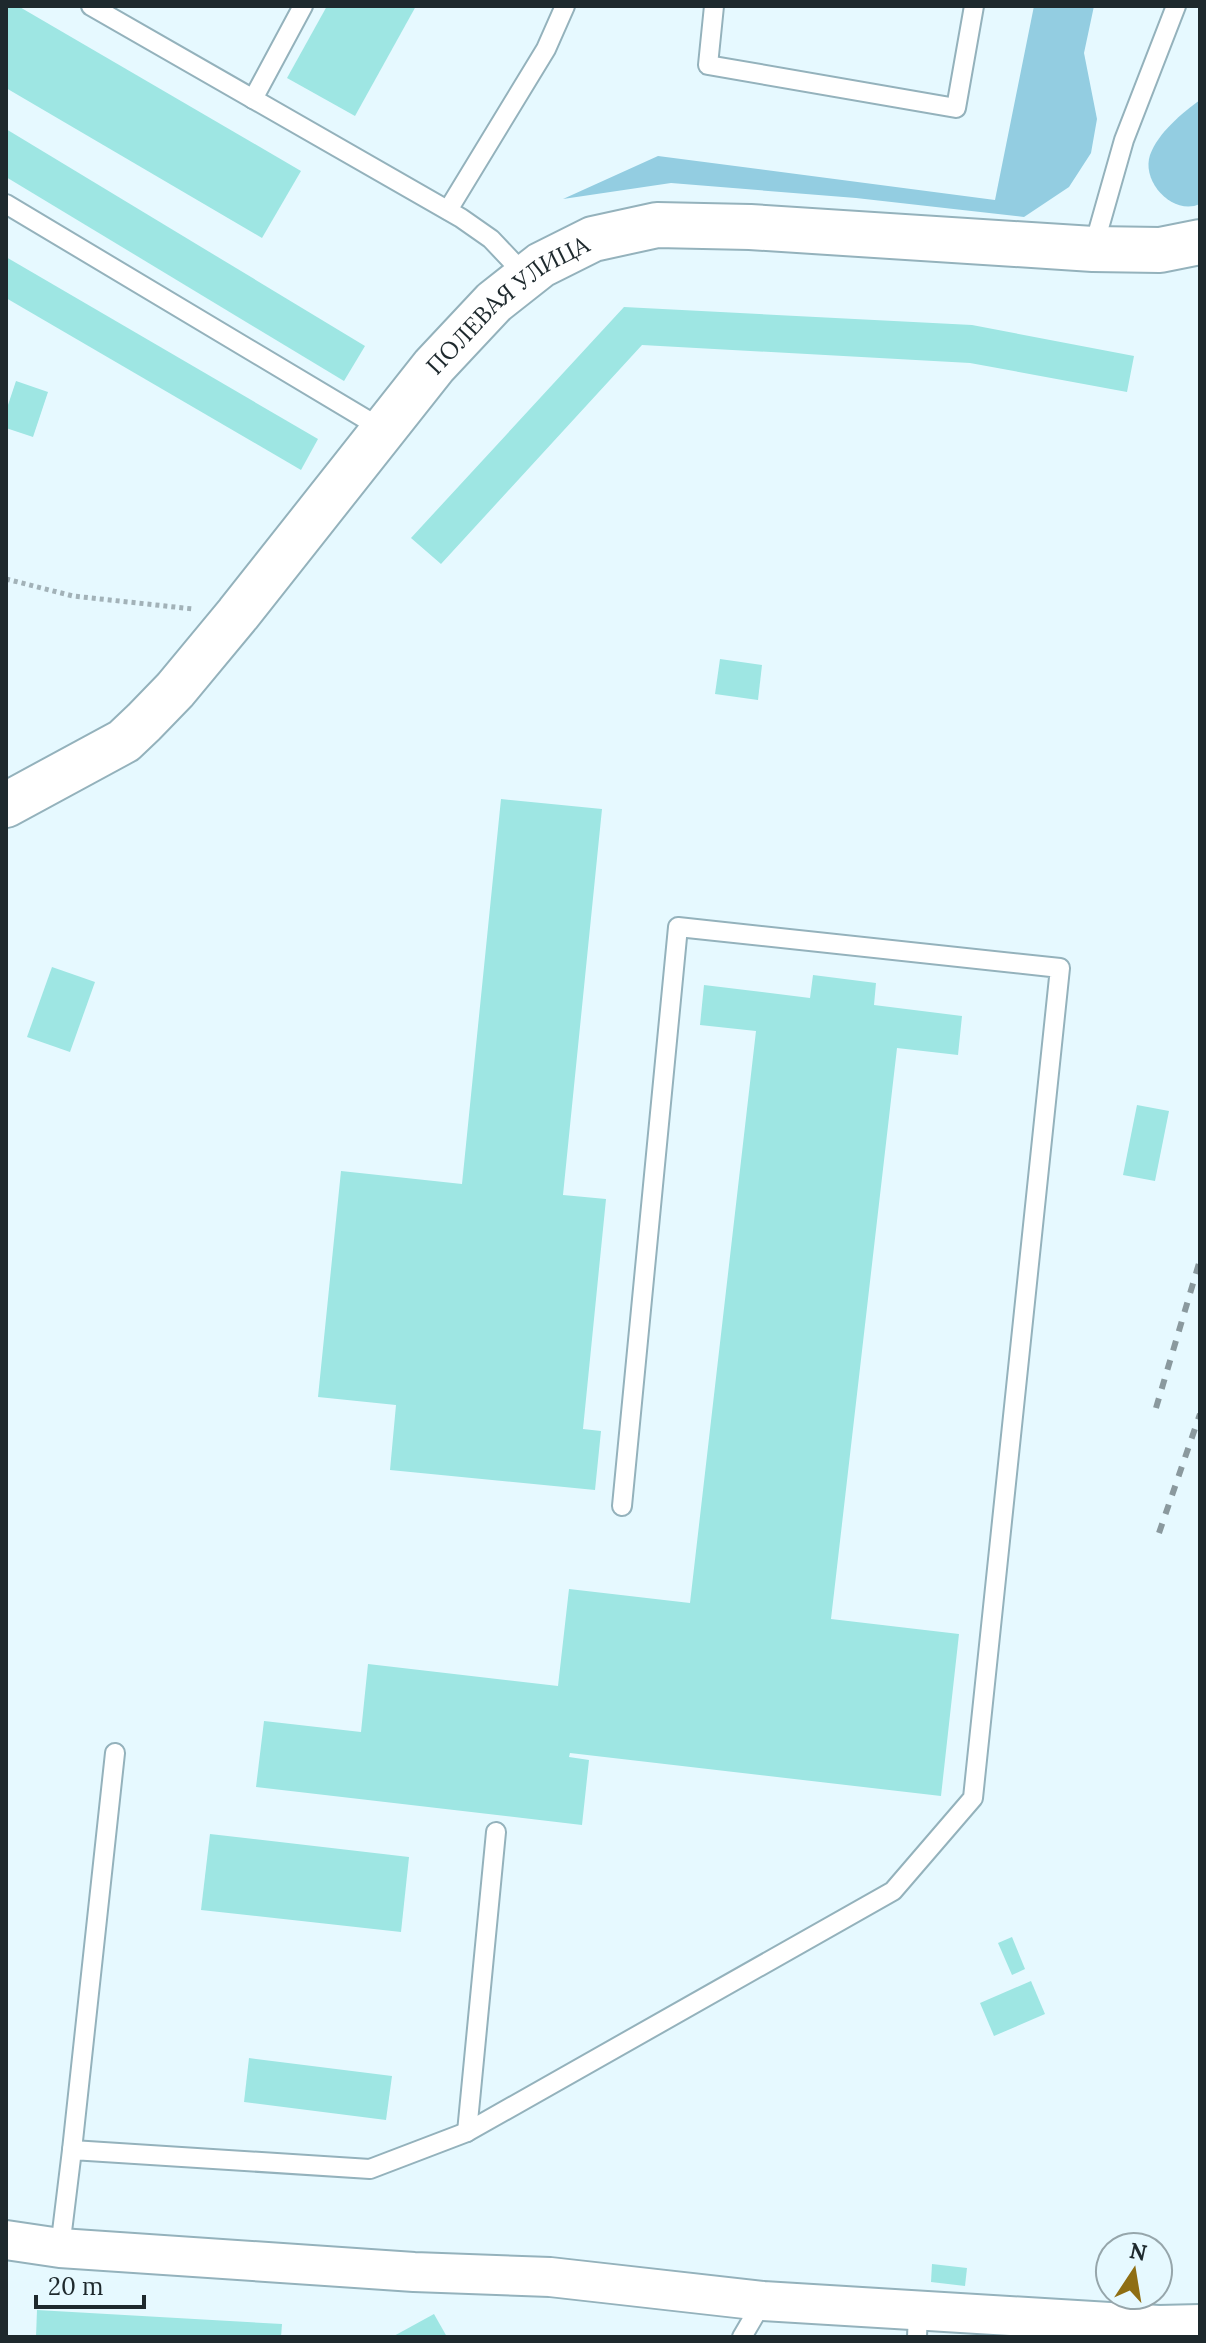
<svg xmlns="http://www.w3.org/2000/svg" width="1206" height="2343" font-family="Lora,serif">
	<style>
		.green { fill: #93cde1 }
		.building { fill: #9ee6e3 }
		.lines { fill: none; stroke-linecap: round; stroke-linejoin: round }
		.lane-casing { stroke: #94b2bc; stroke-width: 22 }
		.street-casing { stroke: #94b2bc; stroke-width: 42 }
		.secondary-casing { stroke: #94b2bc; stroke-width: 48 }
		.path { stroke: #a2b2b8; stroke-width: 5; stroke-dasharray: 4 4; stroke-linecap: butt }
		.lane { stroke: #fff; stroke-width: 18 }
		.street { stroke: #fff; stroke-width: 38 }
		.secondary { stroke: #fff; stroke-width: 44 }
		.rail { stroke: #8a999e; stroke-width: 6; stroke-dasharray: 10 10; stroke-linecap: butt }
		.labels { text-anchor: middle; dominant-baseline: central; stroke-width: 6; stroke-linejoin: round; paint-order: stroke }
		.street-label { font-size: 24px; fill: #1e292d; stroke: #e6f9ff }
	</style>
	<rect width="100%" height="100%" fill="#e6f9ff"/>
	<!-- green -->
	<g class="green">
		<polygon points="1034,6 1094,6 1084,53 1097,119 1091,153 1069,187 1024,217 856,198 671,183 563,199 658,156 995,200"/>
		<path d="M1200 100V204C1173 216 1141 182 1150 155 1158 133 1182 113 1200 100Z"/>
	</g>
	<!-- building -->
	<g class="building">
		<polygon points="6,6 18,6 301,171 262,238 6,88"/>
		<polygon points="327,6 416,6 355,116 287,78"/>
		<polygon points="6,129 365,346 344,381 6,177"/>
		<polygon points="6,257 318,439 301,470 6,298"/>
		<polygon points="624,307 972,325 1134,356 1127,392 970,363 642,345 441,564 411,538"/>
		<polygon points="16,381 48,392 33,437 6,428 6,411"/>
		<polygon points="720,659 762,665 758,700 715,694"/>
		<polygon points="501,799 602,809 563,1195 606,1199 583,1429 601,1431 595,1490 390,1470 396,1405 318,1397 341,1171 462,1184"/>
		<polygon points="52,967 95,982 70,1052 27,1037"/>
		<polygon points="813,975 876,983 874,1005 962,1016 958,1055 897,1048 831,1619 959,1634 941,1796 570,1753 569,1757 589,1760 582,1825 256,1787 264,1721 361,1732 368,1664 558,1686 569,1589 690,1603 756,1031 700,1025 704,985 810,998"/>
		<polygon points="1137,1105 1169,1111 1155,1181 1123,1175"/>
		<polygon points="210,1834 409,1857 401,1932 201,1910"/>
		<polygon points="1012,1937 1025,1969 1012,1975 998,1943"/>
		<polygon points="1031,1981 1045,2014 994,2036 980,2003"/>
		<polygon points="249,2058 392,2076 386,2120 244,2102"/>
		<polygon points="932,2264 967,2268 965,2286 931,2282"/>
		<polygon points="37,2310 282,2324 281,2337 36,2337"/>
		<polygon points="434,2314 447,2337 392,2337"/>
	</g>
	<g class="lines">
		<defs>
			<g id="lane">
				<polyline points="91,6 461,218 491,239 527,277"/>
				<polyline points="714,6 708,65 956,108 974,6"/>
				<polyline points="253,99 303,6"/>
				<polyline points="6,204 384,430"/>
				<polyline points="448,210 546,49 565,6"/>
				<polyline points="1093,249 1124,140 1176,6"/>
				<polyline points="467,2132 496,1832"/>
				<polyline points="72,2150 115,1753"/>
				<polyline points="60,2248 72,2150 370,2169 467,2132 893,1891 973,1798 1060,968 678,927 622,1506"/>
				<polyline points="742,2337 763,2301"/>
				<polyline points="917,2337 918,2312"/>
			</g>
			<polyline id="street" points="6,2240 60,2248 414,2272 550,2277 763,2301 1159,2325 1200,2324"/>
			<g id="secondary">
				<path id="s1" d="M6 805 124 741 144 722 175 690 238 614 434 366 494 302 541 265 593 239 657 225 750 227 1093 249 1160 250 1200 242"/>
			</g>
		</defs>
		<!-- lane casing -->
		<use href="#lane" class="lane-casing"/>
		<!-- street casing -->
		<use href="#street" class="street-casing"/>
		<!-- secondary casing -->
		<use href="#secondary" class="secondary-casing"/>
		<!-- path -->
		<polyline class="path" points="6,579 73,596 193,609"/>
		<!-- lane -->
		<use href="#lane" class="lane"/>
		<!-- street -->
		<use href="#street" class="street"/>
		<!-- secondary -->
		<use href="#secondary" class="secondary"/>
		<!-- rail -->
		<g class="rail">
			<polyline points="1156,1408 1200,1260"/>
			<polyline points="1159,1533 1200,1414"/>
		</g>
	</g>
	<g class="labels">
		<!-- street labels -->
		<g class="street-label">
			<text stroke="none"><textPath href="#s1" startOffset="718">ПОЛЕВАЯ УЛИЦА</textPath></text>
		</g>
	</g>
	<!-- border -->
	<rect width="1206" height="2343" fill="none" stroke="#1e292d" stroke-width="16"/>
	<!-- north arrow -->
	<g transform="translate(1134 2271) rotate(12)"><circle r="38" fill="#e6f9ff" stroke="#96a6ab" stroke-width="2"/>
	<path d="M0-6L14 30L0 20L-14 30Z" fill="#8f6e13"/>
	<text y="-12" font-size="22" font-weight="bold" text-anchor="middle" fill="#1e292d">N</text>
	</g>
	<!-- scale -->
	<path d="M36 2295v12h108v-12" fill="none" stroke="#1e292d" stroke-width="4"/>
	<text x="48" y="2295" font-size="24" fill="#1e292d" stroke="#e6f9ff" stroke-width="6" paint-order="stroke">20 m</text>
</svg>
